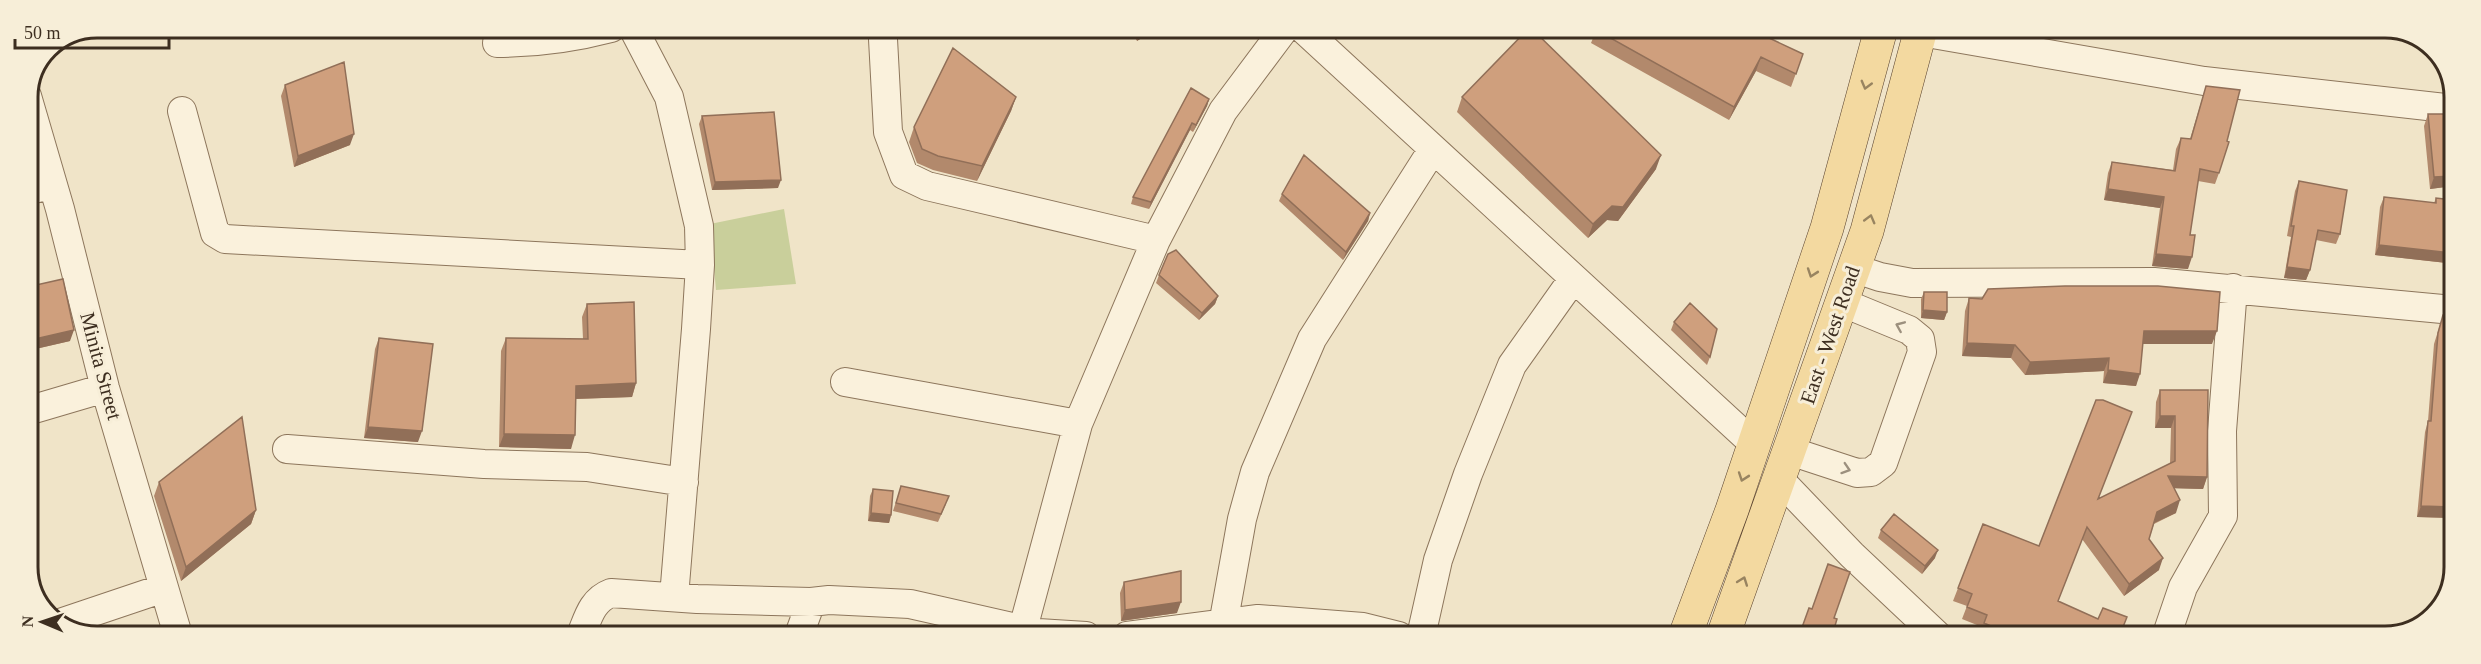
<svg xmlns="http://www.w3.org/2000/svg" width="2481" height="664" font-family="Georgia,serif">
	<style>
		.green { fill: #c9cf9b }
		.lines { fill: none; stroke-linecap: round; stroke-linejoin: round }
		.minor-casing { stroke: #8d765c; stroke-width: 30 }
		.major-casing { stroke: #5b4430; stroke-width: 34 }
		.minor { stroke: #faf1dc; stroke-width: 28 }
		.major { stroke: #f3d9a0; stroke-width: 33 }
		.wall { fill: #b2896c }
		.shaded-wall { fill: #916f58 }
		.building { fill: #cf9f7d; stroke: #916f58; stroke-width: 1.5 }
		.oneway { stroke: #988460 }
		.oneway2 { stroke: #9c907e }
		.labels { text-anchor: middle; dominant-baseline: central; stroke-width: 6; stroke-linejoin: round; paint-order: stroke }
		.street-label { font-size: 21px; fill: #3d2e20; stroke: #f7eed8 }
		.rim { fill: none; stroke: #3d2e20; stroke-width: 3 }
	</style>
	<rect width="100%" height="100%" fill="#f0e4c8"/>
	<path class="green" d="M784,209L796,284L716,290L710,224Z"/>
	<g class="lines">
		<defs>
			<path id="minor" d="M633,28L669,97L699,226L700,265L696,329L674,597
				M1302,28L1754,444
				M1921,32L2204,81L2454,109
				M883,39L888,132L904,175L927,186L1156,240
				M497,43C537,43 573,38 611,28
				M27,96L60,209L105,388L178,635
				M182,111L215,233L225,239L700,265
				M27,191L52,184
				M1853,268L1880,277L1912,283L2154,282L2453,310
				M845,382L1078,424
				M27,411L105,388
				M287,449L484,464L587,467L684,482
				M1790,451L1857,473L1871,472L1883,463L1922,352L1920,339L1909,330L1841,302
				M1780,480L1852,555L1939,637
				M60,623L164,588
				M581,635C588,618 592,600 611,593L697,599L811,602L829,600L910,604L1038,633L1086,636
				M799,635L811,602
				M1021,636L1078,424L1156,240L1223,111L1285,28
				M1127,636L1258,619L1363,627L1399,636
				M1221,636L1242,519L1255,472L1312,339L1433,149
				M1421,636L1438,560L1468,474L1512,365L1573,279
				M2166,637L2183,587L2223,516L2222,431L2233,288"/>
			<path id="major" d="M1685,636L1732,510L1827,228L1881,29
				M1723,636L1867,231L1921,29"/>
		</defs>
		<use href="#minor" class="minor-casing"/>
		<use href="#major" class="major-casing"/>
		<use href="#minor" class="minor"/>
		<use href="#major" class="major"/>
	</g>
	<path class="wall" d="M1129,28H1157L1137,41Z
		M1597,28L1803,54L1791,87L1756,71L1729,120L1591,43Z
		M285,85L350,145L294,167L281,96Z
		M2206,86L2219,173L2215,184L2198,181L2190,235L2188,269L2152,266L2160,208L2104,200L2108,173L2112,162L2173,170L2176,149L2181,138L2190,139Z
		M1016,97L1011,111L977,181L933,170L917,163L909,142L914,127Z
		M1462,97L1656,169L1618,221L1607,220L1588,238L1457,112Z
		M1209,99L1207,106L1193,132L1190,130L1149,209L1131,204L1133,197Z
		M2428,114L2453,186L2430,189L2424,126Z
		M702,116L778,188L712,190L699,124Z
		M2299,181L2340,234L2336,244L2316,240L2310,270L2306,280L2284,278L2291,237L2287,236L2295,191Z
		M1282,194L1370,213L1368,221L1343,260L1279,201Z
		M2384,197L2434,203L2436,198L2453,200V273L2446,272L2447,263L2375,255L2380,207Z
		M1159,275L1218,296L1215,304L1199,320L1156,283Z
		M27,287L70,341L31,350L27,336Z
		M1924,292L1947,312L1944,320L1921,318V299Z
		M1969,298L2212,344H2143L2136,386L2103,383L2104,371L2025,375L2011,358L1962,356L1965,311Z
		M587,304L636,383L632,397L576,399L571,449L499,447L501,351L506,338L583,339L582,317Z
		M2443,315L2452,518L2417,517L2425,432L2428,421L2434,344Z
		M1674,322L1710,357L1707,365L1671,330Z
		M379,338L418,442L364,438L375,349Z
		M2160,390L2207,477L2203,489L2174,488L2176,513L2154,524L2149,539L2159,570L2124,596L2082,539L2058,601L2119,637H1984L1979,635L1982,627L1962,619L1967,606L1953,601L1983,524L2039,546L2098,499L2170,464L2171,428H2155L2156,402Z
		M159,482L256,510L251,524L181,581L154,496Z
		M901,486L946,504L938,522L893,511Z
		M873,489L891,515L889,523L868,521L870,496Z
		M1881,530L1935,558L1922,574L1878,538Z
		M1124,582L1177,613L1121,621L1120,593Z"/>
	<path class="shaded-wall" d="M1149,28H1157L1137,41L1140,33Z
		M1761,57L1756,71L1729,120L1734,107Z
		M1016,97L1011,111L977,181L982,166Z
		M1209,99L1207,106L1193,132L1196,125Z
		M1192,123L1190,130L1149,209L1151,202Z
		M354,134L350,145L294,167L298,156Z
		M1661,155L1656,169L1618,221L1607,220L1588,238L1593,224Z
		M2453,176V186L2430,189L2434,177Z
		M781,180L778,188L712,190L715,182Z
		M2108,189L2164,197L2160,208L2104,200Z
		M1370,213L1368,221L1343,260L1346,252Z
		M2379,245L2451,253L2447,263L2375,255Z
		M2156,254L2192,257L2188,269L2152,266Z
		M2449,262L2453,263V273L2446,272Z
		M2287,267L2310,270L2306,280L2284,278Z
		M1218,296L1215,304L1199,320L1202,313Z
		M1923,310L1947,312L1944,320L1921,318Z
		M74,330L70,341L31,350L35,339Z
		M2144,331H2217L2212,344H2140Z
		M1967,343L2015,345L2011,358L1962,356Z
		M2109,358L2104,371L2025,375L2030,362Z
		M2108,370L2140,374L2136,386L2103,383Z
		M636,383L632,397L572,399L576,386Z
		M2160,416H2175L2171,428H2155Z
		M368,427L422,431L418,442L364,438Z
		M504,434L575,435L571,449L499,447Z
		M2168,476L2207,477L2203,489L2164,488Z
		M2180,500L2176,513L2152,524L2157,512Z
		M2421,506L2452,507V518L2417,517Z
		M256,510L251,524L181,581L186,567Z
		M871,513L891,515L889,523L868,521Z
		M1938,550L1935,558L1922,574L1925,566Z
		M2163,558L2159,570L2124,596L2129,584Z
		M1181,602L1177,613L1121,621L1125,610Z"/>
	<path class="building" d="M1137,28H1149L1140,33Z
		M1529,28H1531L1661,155L1623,207L1612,206L1593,224L1462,97Z
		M1597,28L1750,29L1803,54L1796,74L1761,57L1734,107L1596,30Z
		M953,48L1016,97L982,166L938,156L922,149L914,127Z
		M344,62L354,134L298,156L285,85Z
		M2206,86L2240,90L2227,141L2229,142L2219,173L2200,169L2190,235H2195L2192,257L2156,254L2164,197L2108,189L2112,162L2175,171L2181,138L2191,139Z
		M1191,88L1209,99L1196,125L1192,123L1151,202L1133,197Z
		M774,112L781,180L715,182L702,116Z
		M2428,114H2454L2453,176L2434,177Z
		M1304,155L1370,213L1346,252L1282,194Z
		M2299,181L2347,190L2340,234L2318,230L2310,270L2287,267L2294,226H2291Z
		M2384,197L2436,203V198L2453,200V263L2449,262L2451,253L2379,245Z
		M1176,250L1218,296L1202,313L1159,275L1168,254Z
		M63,279L74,330L35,339L27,307V287Z
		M2065,286H2158L2220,292L2217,331H2144L2140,374L2108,370L2109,358L2030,362L2015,345L1967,343L1969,298L1982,299L1988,289Z
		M1924,292H1947V312L1923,310Z
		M634,302L636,383L576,386L575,435L504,434L506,338L588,339L587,304Z
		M1690,303L1717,329L1710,357L1674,322Z
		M2443,315H2453L2452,507L2421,506L2428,421H2431L2438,333Z
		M379,338L433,344L422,431L368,427Z
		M2160,390H2208L2207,477L2168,476L2180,500L2157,512L2149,539L2163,558L2129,584L2087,527L2058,601L2098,619L2103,608L2127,617L2119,637H2016L1984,623L1987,615L1967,607L1972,594L1958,588L1983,524L2039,546L2096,400H2103L2132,412L2098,499L2175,461V416H2160Z
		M242,417L256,510L186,567L159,482Z
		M901,486L949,496L941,514L896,503Z
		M873,489L893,491L891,515L871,513Z
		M1894,514L1938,550L1925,566L1881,530Z
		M1828,564L1850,572L1834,618L1837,619L1832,636H1793L1795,631L1800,633L1809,608L1812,609Z
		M1181,571V602L1125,610L1124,582Z"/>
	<defs><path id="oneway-chevron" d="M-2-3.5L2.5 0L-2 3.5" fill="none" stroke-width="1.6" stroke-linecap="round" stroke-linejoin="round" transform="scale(1.5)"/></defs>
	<g class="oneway">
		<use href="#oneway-chevron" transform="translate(1866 85) rotate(105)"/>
		<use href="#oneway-chevron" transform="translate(1870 219) rotate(-75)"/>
		<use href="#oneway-chevron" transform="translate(1812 273) rotate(109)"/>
		<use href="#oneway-chevron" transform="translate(1743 477) rotate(109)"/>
		<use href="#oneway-chevron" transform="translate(1743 581) rotate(-70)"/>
	</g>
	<g class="oneway2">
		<use href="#oneway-chevron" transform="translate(1900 326) rotate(-157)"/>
		<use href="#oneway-chevron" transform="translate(1846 469) rotate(18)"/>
	</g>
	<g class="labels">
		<g class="street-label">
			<text transform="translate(1830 335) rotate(-71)">East - West Road</text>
			<text transform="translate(101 366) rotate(75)">Minita Street</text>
		</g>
	</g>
	<path d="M0 0H2481V664H0ZM97 38H2385A59 59 0 0 1 2444 97V567A59 59 0 0 1 2385 626H97A59 59 0 0 1 38 567V97A59 59 0 0 1 97 38Z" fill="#f7eed8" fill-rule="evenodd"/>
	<path class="rim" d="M97 38H2385A59 59 0 0 1 2444 97V567A59 59 0 0 1 2385 626H97A59 59 0 0 1 38 567V97A59 59 0 0 1 97 38Z"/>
	<g transform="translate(42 622) rotate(272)" stroke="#f7eed8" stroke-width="4.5" paint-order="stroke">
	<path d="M0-4.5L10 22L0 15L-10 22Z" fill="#3d2e20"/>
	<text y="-9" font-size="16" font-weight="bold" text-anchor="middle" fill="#3d2e20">N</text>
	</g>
	<path d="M15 39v9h154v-9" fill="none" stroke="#3d2e20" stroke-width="3"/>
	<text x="24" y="39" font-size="18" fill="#3d2e20" stroke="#f7eed8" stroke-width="4.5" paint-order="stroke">50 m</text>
</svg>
